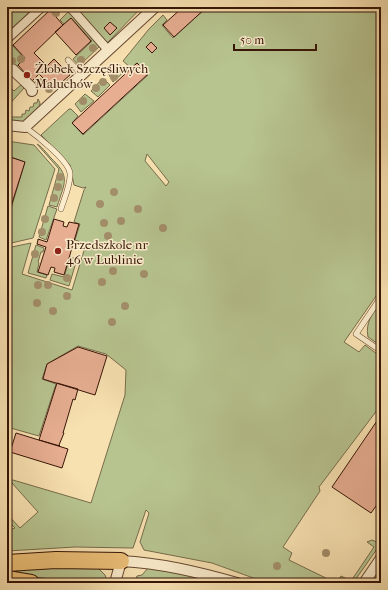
<svg xmlns="http://www.w3.org/2000/svg" width="388" height="590" font-family="'IM FELL French Canon',serif">
	<style>
		.green { fill: #b7c490; stroke: #776c4b; fill-rule: evenodd }
		.building { fill: #e7ae92; stroke: #371506 }
		.lines { fill: none; stroke-linecap: round; stroke-linejoin: round }
		.service-casing { stroke: #674831; stroke-width: 6 }
		.pedestrian-casing { stroke: #674831; stroke-width: 10 }
		.minor-casing { stroke: #674831; stroke-width: 12 }
		.primary-casing { stroke: #371506; stroke-width: 18 }
		.service { stroke: #faeccc; stroke-width: 5 }
		.pedestrian { stroke: #faeccc; stroke-width: 8 }
		.minor { stroke: #faeccc; stroke-width: 10 }
		.primary { stroke: #ecc078; stroke-width: 16 }
		.tree { fill: #a38e6a }
		.poi-dot { fill: #8f2418; stroke: #faeccc; stroke-width: 1.5 }
		.labels { text-anchor: middle; dominant-baseline: central; stroke-width: 3; stroke-linejoin: round; paint-order: stroke }
		.poi-label { font-size: 13px; fill: #371506; stroke: #faeccc; text-anchor: start }
	</style>
	<rect width="100%" height="100%" fill="#f8e1b1"/>
	<filter id="stains"><feTurbulence type="fractalNoise" baseFrequency=".005" numOctaves="4"/><feColorMatrix values="0 0 0 0 .2 0 0 0 0 .09 0 0 0 0 .02 0 0 0 .5 -.17"/></filter>
	<radialGradient id="worn" r=".72"><stop offset=".6" stop-color="#630" stop-opacity="0"/><stop offset="1" stop-color="#630" stop-opacity=".3"/></radialGradient>
	<path class="green" d="M7,7H35L7,33Z
		M73,7H142L107,43Z
		M207,7H381V289L344,342L359,352L365,345L381,357V405L319,487L320,491L283,547L292,553L289,560L336,583H267L212,563L144,550L140,542L149,513L146,510L133,548L75,547L7,551V531L15,528L7,520V514L20,528L38,512L12,483L7,481L13,480L91,503L125,395L126,370L106,354L78,346L47,364L42,379L56,384L39,436L7,427V248L31,243L22,274L72,290L86,244L75,240L80,224L74,222L84,190L86,187L83,188L74,185L70,165L41,135L69,109H71L78,116L72,123L83,135L148,75L137,63L131,68L123,61L149,29L163,15L167,20L162,25L173,38ZM147,154L169,182L166,186L145,161Z
		M69,11L100,46L79,66L73,59L92,41L71,18L64,24L60,20Z
		M12,45L25,59L16,67C8,59 5,55 12,45Z
		M118,64L126,70L113,82L108,73Z
		M102,79H104L110,85L98,97L91,91Z
		M7,84L14,91L22,84L24,88L7,107Z
		M85,94L94,101L81,112L75,104Z
		M38,99L40,103C40,110 29,121 22,122C18,122 12,121 8,121L11,117H22V114H25L26,110L29,111L30,107H33L34,103H37Z
		M7,141L34,145L55,169L33,238L7,244V222L25,162L8,156L7,160Z
		M37,144C41,146 46,152 50,157C71,177 65,181 57,207L49,205L59,169Z
		M48,206L57,209L46,240L39,237Z
		M36,245L44,248L43,252H41L38,262L39,263L37,272L47,275L46,278L28,273Z
		M70,257L77,259L69,286L50,280L52,274L64,277Z
		M381,301V346L368,337C365,322 373,313 381,301Z
		M372,540L379,543L377,549L353,583H337L341,576L351,581L374,547L367,542Z
		M7,568H98L105,575L108,583H79L7,573Z
		M148,568L186,574L218,583H134L137,576L142,575Z"/>
	<path class="building" d="M183,7H207L174,37L163,25Z
		M50,10L63,25L34,53L47,66L54,59L70,75L54,89L39,74L32,81L18,65L25,58L13,45Z
		M71,18L91,41L76,55L55,32Z
		M110,22L117,28L110,35L104,28Z
		M151,42L157,48L152,53L146,47Z
		M137,63L148,74L83,134L72,123Z
		M10,157L25,162L7,219V166Z
		M54,219L64,222L63,226L67,227L69,222L79,224L64,275L54,272L55,268L51,267L48,275L38,272L46,247L37,244L38,240V239L47,242Z
		M78,347L107,356L95,395L43,379L47,364Z
		M57,383L78,389L75,400L73,399L63,433H64L59,445L60,446L39,440Z
		M381,415V499L371,513L332,487Z
		M16,433L68,449L62,468L10,452Z"/>
	<g class="lines">
		<defs>
			<path id="service" d="M68,60L82,75
				M25,127C36,135 68,160 70,173C71,184 64,199 61,209
				M381,297L356,334L381,351"/>
			<path id="pedestrian" d="M70,7L108,50
				M7,39L42,7"/>
			<path id="minor" d="M12,69L31,87L32,91
				M7,125L25,127L155,7
				M115,583L121,561C161,563 198,572 237,583
				M364,583L381,558"/>
			<path id="primary" d="M7,563L56,560L121,561
				M7,579L31,583"/>
		</defs>
		<use href="#service" class="service-casing"/>
		<use href="#pedestrian" class="pedestrian-casing"/>
		<use href="#minor" class="minor-casing"/>
		<use href="#primary" class="primary-casing"/>
		<use href="#service" class="service"/>
		<use href="#pedestrian" class="pedestrian"/>
		<use href="#minor" class="minor"/>
		<use href="#primary" class="primary"/>
	</g>
	<g class="tree">
		<circle cx="56" cy="13" r="4"/>
		<circle cx="93" cy="48" r="4"/>
		<circle cx="21" cy="59" r="4"/>
		<circle cx="81" cy="60" r="4"/>
		<circle cx="12" cy="61" r="4"/>
		<circle cx="119" cy="69" r="4"/>
		<circle cx="114" cy="77" r="4"/>
		<circle cx="39" cy="82" r="4"/>
		<circle cx="103" cy="82" r="4"/>
		<circle cx="96" cy="88" r="4"/>
		<circle cx="49" cy="89" r="4"/>
		<circle cx="83" cy="101" r="4"/>
		<circle cx="60" cy="177" r="4"/>
		<circle cx="58" cy="187" r="4"/>
		<circle cx="114" cy="192" r="4"/>
		<circle cx="54" cy="198" r="4"/>
		<circle cx="100" cy="204" r="4"/>
		<circle cx="138" cy="209" r="4"/>
		<circle cx="45" cy="219" r="4"/>
		<circle cx="121" cy="221" r="4"/>
		<circle cx="104" cy="223" r="4"/>
		<circle cx="163" cy="228" r="4"/>
		<circle cx="42" cy="232" r="4"/>
		<circle cx="108" cy="236" r="4"/>
		<circle cx="35" cy="254" r="4"/>
		<circle cx="113" cy="271" r="4"/>
		<circle cx="144" cy="274" r="4"/>
		<circle cx="67" cy="278" r="4"/>
		<circle cx="102" cy="282" r="4"/>
		<circle cx="38" cy="285" r="4"/>
		<circle cx="48" cy="285" r="4"/>
		<circle cx="67" cy="296" r="4"/>
		<circle cx="37" cy="303" r="4"/>
		<circle cx="125" cy="306" r="4"/>
		<circle cx="53" cy="311" r="4"/>
		<circle cx="112" cy="322" r="4"/>
		<circle cx="326" cy="553" r="4"/>
		<circle cx="277" cy="566" r="4"/>
	</g>
	<g class="poi-dot">
		<circle cx="27" cy="75" r="4"/>
		<circle cx="58" cy="251" r="4"/>
	</g>
	<g class="labels">
		<g class="poi-label">
			<text x="35" y="68">Żłobek Szczęśliwych<tspan x="35" dy="15">Maluchów</tspan></text>
			<text x="66" y="244">Przedszkole nr<tspan x="66" dy="15">46 w Lublinie</tspan></text>
		</g>
	</g>
	<rect width="388" height="590" fill="none" stroke="#f8e1b1" stroke-width="24"/>
	<rect x="8" y="8" width="372" height="574" fill="none" stroke="#371506" stroke-width="2"/>
	<rect x="12" y="12" width="364" height="566" fill="none" stroke="#371506"/>
	<path d="M234 44v6h82v-6" fill="none" stroke="#371506" stroke-width="2"/>
	<text x="240" y="44" font-size="12" fill="#371506" stroke="#faeccc" stroke-width="3" paint-order="stroke">50 m</text>
	<rect width="100%" height="100%" filter="url(#stains)"/>
	<rect width="100%" height="100%" fill="url(#worn)"/>
</svg>
